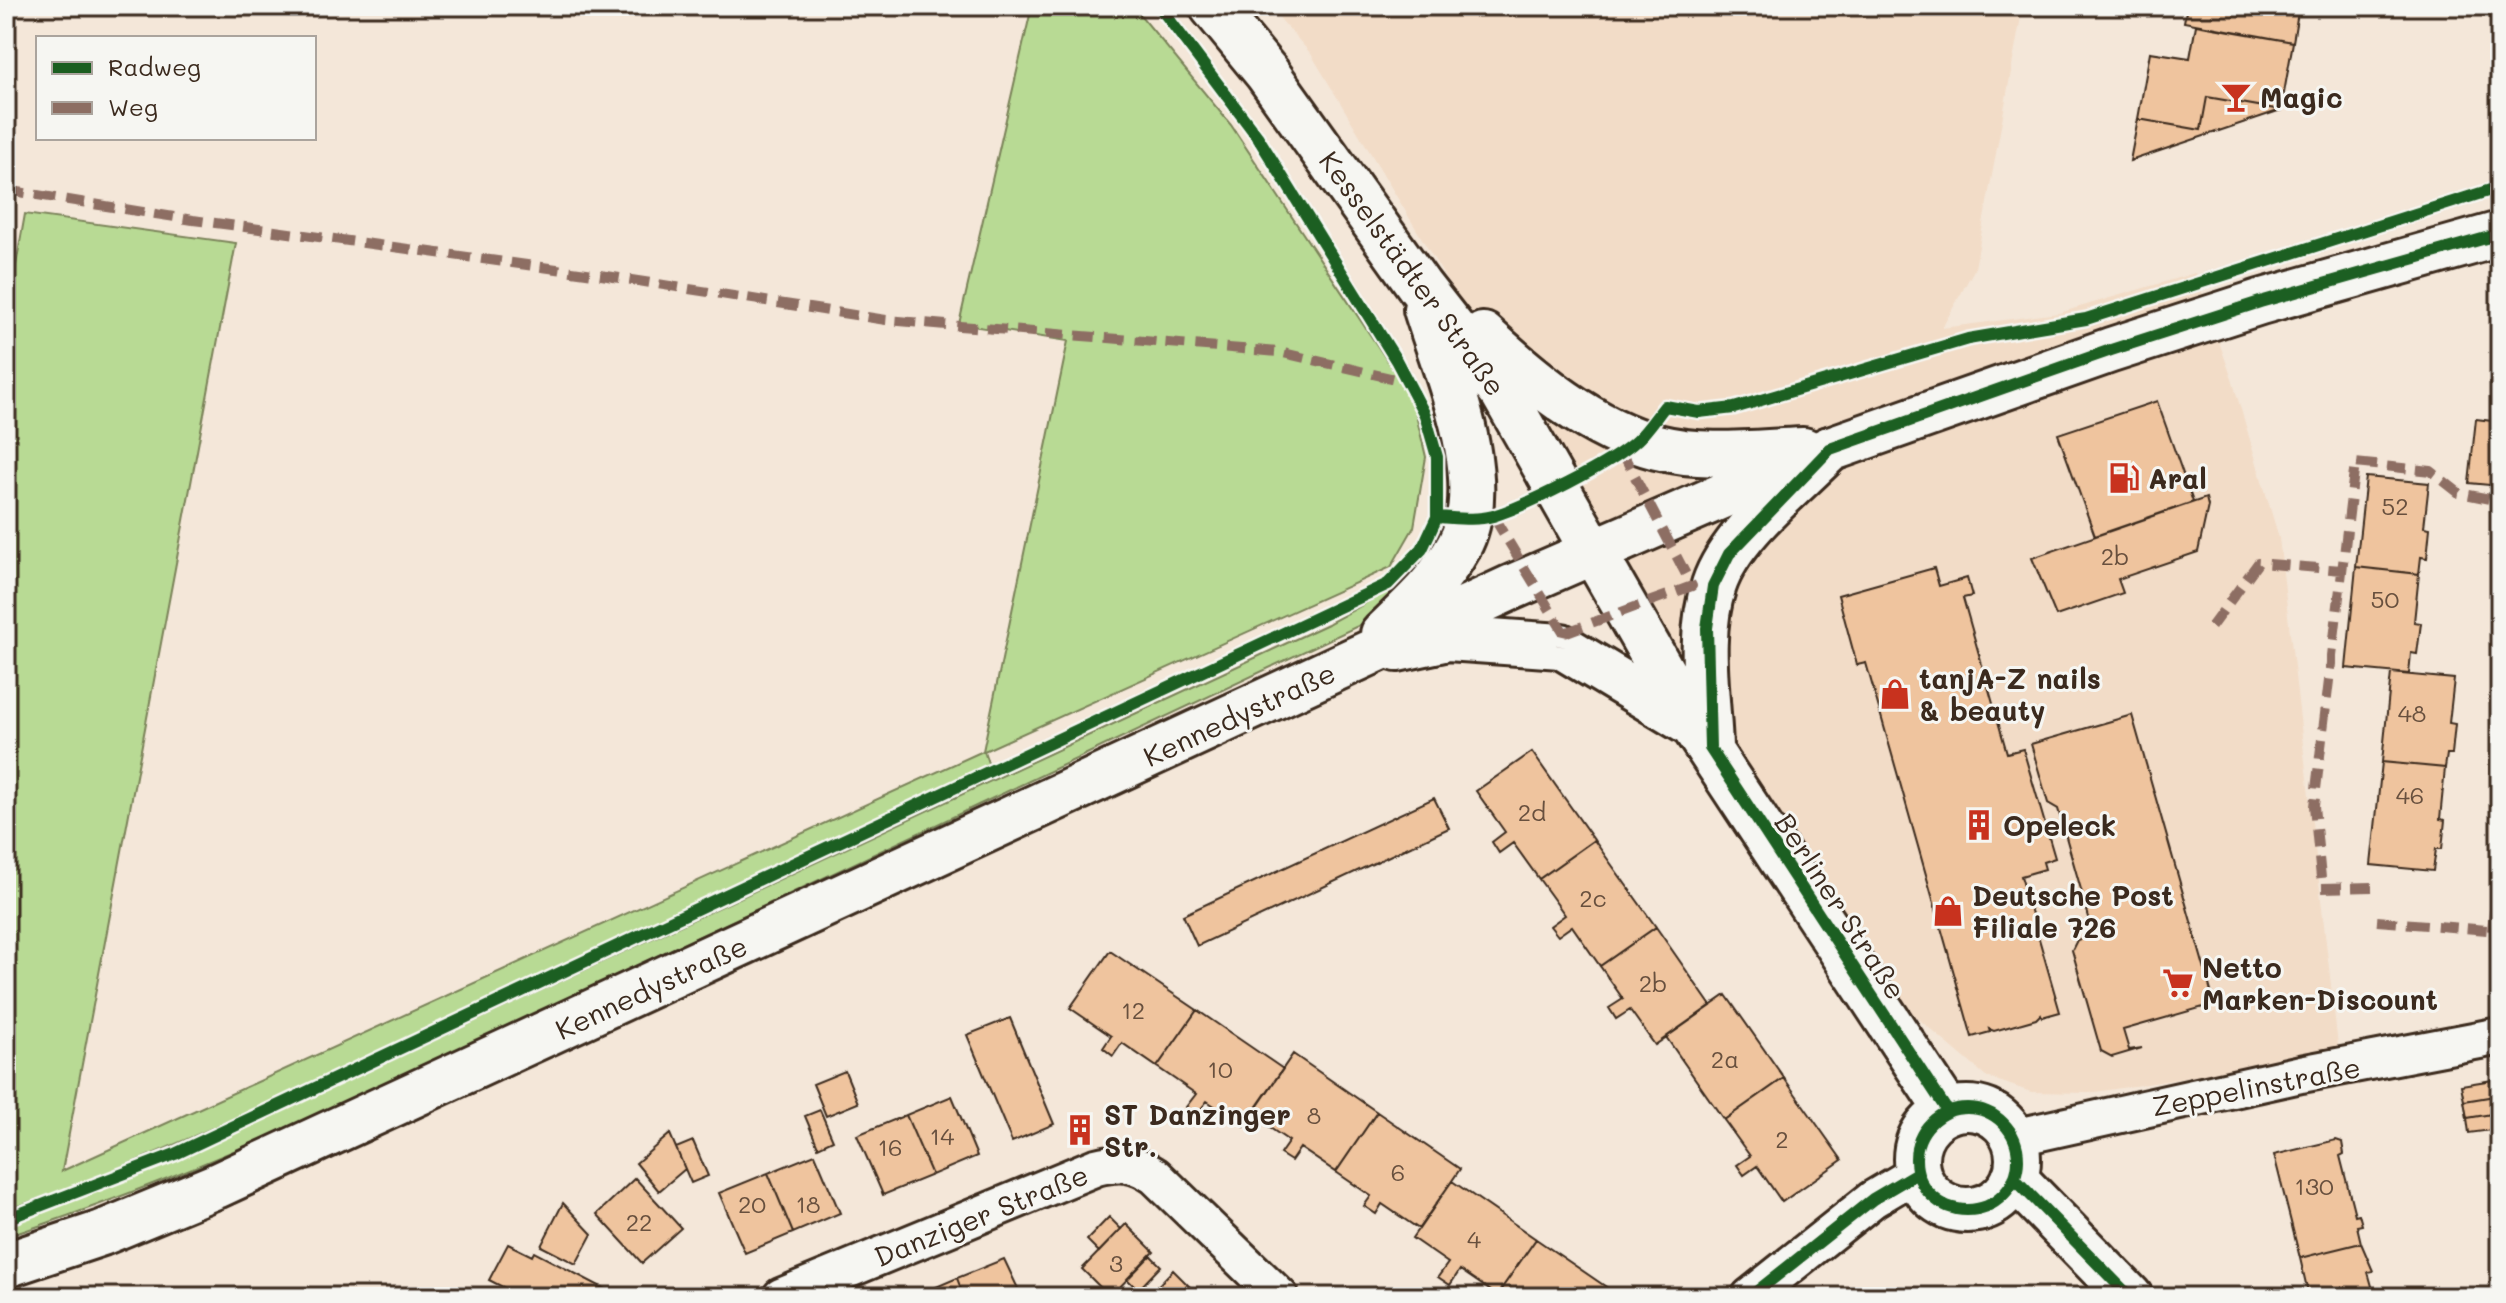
<svg xmlns="http://www.w3.org/2000/svg" width="2506" height="1303" font-family="Mali,sans-serif">
	<style>
		.built { fill: #f2dcc7 }
		.green { fill: #b8da94; stroke: #7a8259; stroke-width: 2 }
		.building { fill: #efc49e; stroke: #3b2a1e; stroke-width: 2 }
		.lines { fill: none; stroke-linecap: round; stroke-linejoin: round }
		.minor-casing { stroke: #3b2a1e; stroke-width: 42 }
		.tertiary-casing { stroke: #3b2a1e; stroke-width: 50 }
		.secondary-casing { stroke: #3b2a1e; stroke-width: 50 }
		.minor { stroke: #f6f6f2; stroke-width: 36 }
		.tertiary { stroke: #f6f6f2; stroke-width: 44 }
		.secondary { stroke: #f6f6f2; stroke-width: 44 }
		.quiet { stroke: #8d6e63; stroke-width: 10; stroke-dasharray: 20 10; stroke-linecap: butt }
		.cycleway-casing { stroke: #f6f6f2; stroke-width: 17 }
		.cycleway { stroke: #1b5e20; stroke-width: 12 }
		.labels { text-anchor: middle; dominant-baseline: central; stroke-width: 6; stroke-linejoin: round; paint-order: stroke }
		.number-label { font-size: 24px; fill: #68503e }
		.poi-label { font-size: 28px; font-weight: bold; fill: #3b2a1e; stroke: #f6f6f2; text-anchor: start }
		.street-label { font-size: 28px; fill: #3b2a1e; stroke: #f6f6f2 }
	</style>
	<rect width="100%" height="100%" fill="#f4e7d9"/>
	<filter id="ink" filterUnits="userSpaceOnUse"><feTurbulence type="fractalNoise" baseFrequency=".0125" numOctaves="2"/><feDisplacementMap in="SourceGraphic" scale="16" xChannelSelector="R" yChannelSelector="G"/><feConvolveMatrix kernelMatrix="1 2 1 2 8 2 1 2 1" color-interpolation-filters="sRGB"/></filter>
	<g filter="url(#ink)">
		<path class="built" d="M1269,6H2023L1975,268L1942,328L2059,313L2195,273L2232,379L2279,538L2339,1054L2089,1093L2031,1092L1987,1077L1888,993L1645,598L1606,545L1311,54Z"/>
		<path class="green" d="M1032,6H1133L1231,125L1412,398L1426,457L1414,527L1391,567L984,751L989,766C781,865 573,965 363,1060C245,1113 129,1169 6,1210V322L25,214L236,243L62,1171L983,751L1068,341L959,324Z
			M1440,523L1453,528L1377,613L1358,626C1108,744 859,861 609,979C411,1072 214,1169 6,1237V1224L179,1159L1328,624C1382,594 1413,582 1440,523Z"/>
		<path class="building" d="M2187,6H2299L2293,42L2184,22Z
			M2196,25L2293,42L2281,110L2207,97L2201,130L2138,119L2150,52L2190,58Z
			M2207,97L2281,110L2130,161L2138,119L2201,130Z
			M2157,401L2193,502L2095,536L2058,434Z
			M2476,419L2500,422V486L2469,483Z
			M2366,477L2429,483L2424,527L2430,528L2427,558L2421,557L2419,574L2356,567Z
			M2206,498L2208,506L2198,552L2118,579L2123,593L2056,616L2032,558Z
			M2356,567L2419,574L2414,622L2421,623L2417,654L2411,653L2409,674L2346,668Z
			M1934,568L1939,586L1967,578L1972,596L1963,598L2007,753L2023,749L2055,858L2043,862L2045,869L2021,876L2060,1012L2042,1017L2041,1014L2036,1019L1994,1031L1989,1029L1990,1032L1972,1037L1866,663L1857,665L1838,595Z
			M2391,673L2454,679L2449,723L2455,724L2452,754H2447L2445,768L2382,762Z
			M2132,715L2212,995L2207,1006L2123,1030L2129,1050L2142,1048L2112,1057L2101,1051L2072,950L2077,940L2094,935L2058,809L2048,803L2031,744Z
			M1532,752L1594,840L1539,879L1513,843L1499,853L1492,842L1505,832L1476,791Z
			M2382,762L2445,768L2440,819L2445,820L2442,849H2436L2433,871L2371,865Z
			M1434,798L1449,828L1197,946L1183,915Z
			M1594,840L1656,927L1600,966L1572,926L1558,936L1550,926L1565,915L1539,879Z
			M1656,927L1711,1006L1655,1045L1630,1010L1616,1019L1609,1008L1623,999L1600,966Z
			M1110,951L1197,1010L1157,1067L1122,1043L1113,1056L1103,1048L1111,1036L1070,1008Z
			M1726,995L1784,1078L1724,1120L1666,1037Z
			M1197,1010L1283,1069L1244,1126L1207,1101L1197,1114L1186,1107L1196,1094L1157,1067Z
			M1010,1018L1054,1124L1012,1142L967,1035Z
			M1293,1054L1377,1112L1336,1172L1300,1148L1291,1161L1280,1154L1289,1141L1251,1115Z
			M845,1071L858,1103L826,1116L813,1084Z
			M1784,1078L1842,1160L1782,1202L1757,1166L1744,1175L1737,1165L1750,1156L1724,1120Z
			M2493,1080L2495,1096L2464,1101L2461,1085Z
			M952,1096L977,1156L932,1175L906,1115Z
			M2495,1096L2498,1113L2467,1118L2464,1101Z
			M820,1110L833,1140L818,1147L805,1116Z
			M1377,1112L1460,1169L1419,1229L1382,1204L1376,1214L1364,1206L1371,1196L1336,1172Z
			M2498,1113L2500,1129L2469,1133L2467,1118Z
			M906,1115L932,1175L883,1195L857,1135Z
			M1083,1120L1089,1135L1077,1139L1072,1124Z
			M670,1134L685,1169L659,1191L636,1163Z
			M2336,1140L2342,1142L2344,1154L2340,1156L2355,1215L2359,1214L2362,1225L2357,1226L2361,1243L2300,1258L2274,1155Z
			M693,1141L708,1176L691,1183L676,1148Z
			M815,1154L840,1213L793,1233L768,1173Z
			M768,1173L793,1233L745,1253L719,1193Z
			M635,1178L681,1228L642,1263L597,1214Z
			M1452,1181L1536,1239L1497,1295L1460,1270L1450,1285L1438,1277L1448,1263L1412,1238Z
			M563,1203L592,1234L576,1264L541,1246Z
			M1109,1217L1121,1229L1099,1252L1087,1240Z
			M1126,1224L1154,1252L1110,1297L1082,1269Z
			M1536,1239L1618,1295L1617,1297L1497,1295Z
			M2361,1243L2373,1271L2368,1272L2375,1297H2309L2300,1258Z
			M508,1244L532,1256L534,1252L609,1291L606,1297H522L489,1280Z
			M1150,1255L1161,1266L1138,1290L1127,1279Z
			M1004,1259L1022,1297H964L957,1278Z
			M1173,1270L1200,1297H1147Z
			M957,1278L964,1297H913Z"/>
		<g class="lines">
			<defs>
				<path id="minor" d="M2013,1138L2301,1074L2500,1036
					M781,1297L1096,1167C1120,1161 1134,1162 1155,1176L1280,1297
					M1750,1297L1873,1199L1917,1173"/>
				<path id="tertiary" d="M1594,553L1694,727L1948,1112
					M1397,649L1448,638L1561,646L1689,723
					M1710,746C1708,694 1697,635 1714,585C1731,534 1792,488 1830,449
					M1916 1159a51 51 0 1 1 102 0a51 51 0 1 1-102 0Z
					M2014,1178L2130,1297"/>
				<path id="secondary" d="M1212,6L1267,73L1420,287L1503,393L1594,553
					M1483,335C1532,380 1591,430 1657,447C1704,459 1755,452 1803,450
					M1383,634C1411,607 1440,581 1459,546C1494,481 1446,374 1426,309
					M6,1265L102,1233L216,1186L1510,588L1830,449L2111,350L2260,302L2500,234"/>
			</defs>
			<use href="#minor" class="minor-casing"/>
			<use href="#tertiary" class="tertiary-casing"/>
			<use href="#secondary" class="secondary-casing"/>
			<use href="#minor" class="minor"/>
			<use href="#tertiary" class="tertiary"/>
			<use href="#secondary" class="secondary"/>
			<path class="quiet" d="M6,190L193,220L594,274L886,320L1279,352L1408,382
				M1493,516L1564,633L1561,646
				M2211,627L2258,563L2342,570
				M1564,633L1692,586L1622,452
				M2372,887L2322,888L2314,806L2355,463L2431,471L2459,493L2500,501
				M2377,921L2500,931
				M2492,931L2500,855"/>
			<defs>
				<path id="cycleway" d="M1437,517C1456,518 1475,521 1493,516C1526,506 1613,463 1637,440C1648,430 1656,417 1665,406L1699,412L1734,408L1968,339L2086,319L2500,187
					M1916 1159a51 51 0 1 1 102 0a51 51 0 1 1-102 0Z
					M1948,1112L1710,748L1707,628L1713,586L1729,554L1830,449L2111,350L2260,302L2500,234
					M2014,1178L2130,1297
					M6,1219L175,1154L1388,584L1422,549L1437,517V457L1425,415L1396,360L1257,136L1159,6
					M1750,1297L1873,1199L1917,1173"/>
			</defs>
			<use href="#cycleway" class="cycleway-casing"/>
			<use href="#cycleway" class="cycleway"/>
		</g>
	</g>
	<defs>
		<symbol id="bar-bare" viewBox="-9 -9 18 18"><path d="M-6-5H6L.8 .8V4.5H3.5V6h-7V4.5H-.8V.8Z" fill="#c8321e" stroke="#f6f6f2" stroke-width="2.5" paint-order="stroke"/></symbol>
		<symbol id="fuel-bare" viewBox="-9 -9 18 18"><path d="M-5.5-6h7V0h2V4h1.3V-2.5L3-4.5l.8-.8L6-3V5H2.5V1h-1V6h-7ZM-4.2-4.7v3.2H.2V-4.7Z" fill="#c8321e" stroke="#f6f6f2" stroke-width="2.5" paint-order="stroke"/></symbol>
		<symbol id="shop-bare" viewBox="-9 -9 18 18"><path d="M-5-2.5h2.3a2.7 3.5 0 0 1 5.4 0H5L5.5 6h-11ZM-1.5-2.5h3a1.5 2.3 0 0 0-3 0Z" fill="#c8321e" stroke="#f6f6f2" stroke-width="2.5" paint-order="stroke"/></symbol>
		<symbol id="building-bare" viewBox="-9 -9 18 18"><path d="M-4-6H4V6H1V3H-1V6H-4ZM-2.5-4.3h1.7v1.8h-1.7ZM.8-4.3h1.7v1.8H.8ZM-2.5-1h1.7V.8h-1.7ZM.8-1h1.7V.8H.8Z" fill="#c8321e" stroke="#f6f6f2" stroke-width="2.5" paint-order="stroke"/></symbol>
		<symbol id="supermarket-bare" viewBox="-9 -9 18 18"><path d="M-6-5.5h2.5l.6 2H6L4.5 2H-2.5L-4.4-4H-6ZM-1.5 3.2a1.3 1.3 0 1 0 .1 0ZM3 3.2a1.3 1.3 0 1 0 .1 0Z" fill="#c8321e" stroke="#f6f6f2" stroke-width="2.5" paint-order="stroke"/></symbol>
	</defs>
	<g fill-rule="evenodd">
		<use href="#bar-bare" x="2214" y="75" width="44" height="44"/>
		<use href="#fuel-bare" x="2102" y="456" width="44" height="44"/>
		<use href="#shop-bare" x="1873" y="672" width="44" height="44"/>
		<use href="#building-bare" x="1957" y="803" width="44" height="44"/>
		<use href="#shop-bare" x="1926" y="889" width="44" height="44"/>
		<use href="#supermarket-bare" x="2156" y="961" width="44" height="44"/>
		<use href="#building-bare" x="1058" y="1108" width="44" height="44"/>
	</g>
	<g class="labels">
		<g class="number-label">
			<text x="2395" y="505">52</text>
			<text x="2115" y="555">2b</text>
			<text x="2385" y="598">50</text>
			<text x="2412" y="712">48</text>
			<text x="2410" y="794">46</text>
			<text x="1532" y="811">2d</text>
			<text x="1593" y="897">2c</text>
			<text x="1653" y="982">2b</text>
			<text x="1133" y="1009">12</text>
			<text x="1725" y="1058">2a</text>
			<text x="1220" y="1068">10</text>
			<text x="1314" y="1114">8</text>
			<text x="942" y="1135">14</text>
			<text x="1782" y="1138">2</text>
			<text x="890" y="1146">16</text>
			<text x="1398" y="1171">6</text>
			<text x="2314" y="1185">130</text>
			<text x="752" y="1203">20</text>
			<text x="808" y="1203">18</text>
			<text x="639" y="1221">22</text>
			<text x="1474" y="1238">4</text>
			<text x="1116" y="1262">3</text>
		</g>
		<g class="poi-label">
			<text x="2260" y="97">Magic</text>
			<text x="2148" y="478">Aral</text>
			<text x="1919" y="678">tanjA-Z nails<tspan x="1919" dy="32">&amp; beauty</tspan></text>
			<text x="2003" y="825">Opeleck</text>
			<text x="1972" y="895">Deutsche Post<tspan x="1972" dy="32">Filiale 726</tspan></text>
			<text x="2202" y="967">Netto<tspan x="2202" dy="32">Marken-Discount</tspan></text>
			<text x="1104" y="1114">ST Danzinger<tspan x="1104" dy="32">Str.</tspan></text>
		</g>
		<g class="street-label">
			<text transform="translate(1413 273) rotate(54)">Kesselstädter Straße</text>
			<text transform="translate(1239 714) rotate(-25)">Kennedystraße</text>
			<text transform="translate(1841 906) rotate(57)">Berliner Straße</text>
			<text transform="translate(651 987) rotate(-25)">Kennedystraße</text>
			<text transform="translate(2256 1086) rotate(-11)">Zeppelinstraße</text>
			<text transform="translate(981 1215) rotate(-22)">Danziger Straße</text>
		</g>
	</g>
	<rect width="2506" height="1303" fill="none" stroke="#f6f6f2" stroke-width="32"/>
	<rect x="16" y="16" width="2474" height="1271" fill="none" stroke="#3b2a1e" stroke-width="3" filter="url(#ink)"/>
	<rect x="36" y="36" width="280" height="104" fill="#f6f6f2" stroke="#aba49d" stroke-width="2"/>
	<rect x="52" y="62" width="40" height="12" fill="#1b5e20" stroke="#aba49d" stroke-width="2"/>
	<text x="108" y="76" font-size="24" fill="#3b2a1e">Radweg</text>
	<rect x="52" y="102" width="40" height="12" fill="#8d6e63" stroke="#aba49d" stroke-width="2"/>
	<text x="108" y="116" font-size="24" fill="#3b2a1e">Weg</text>
</svg>
